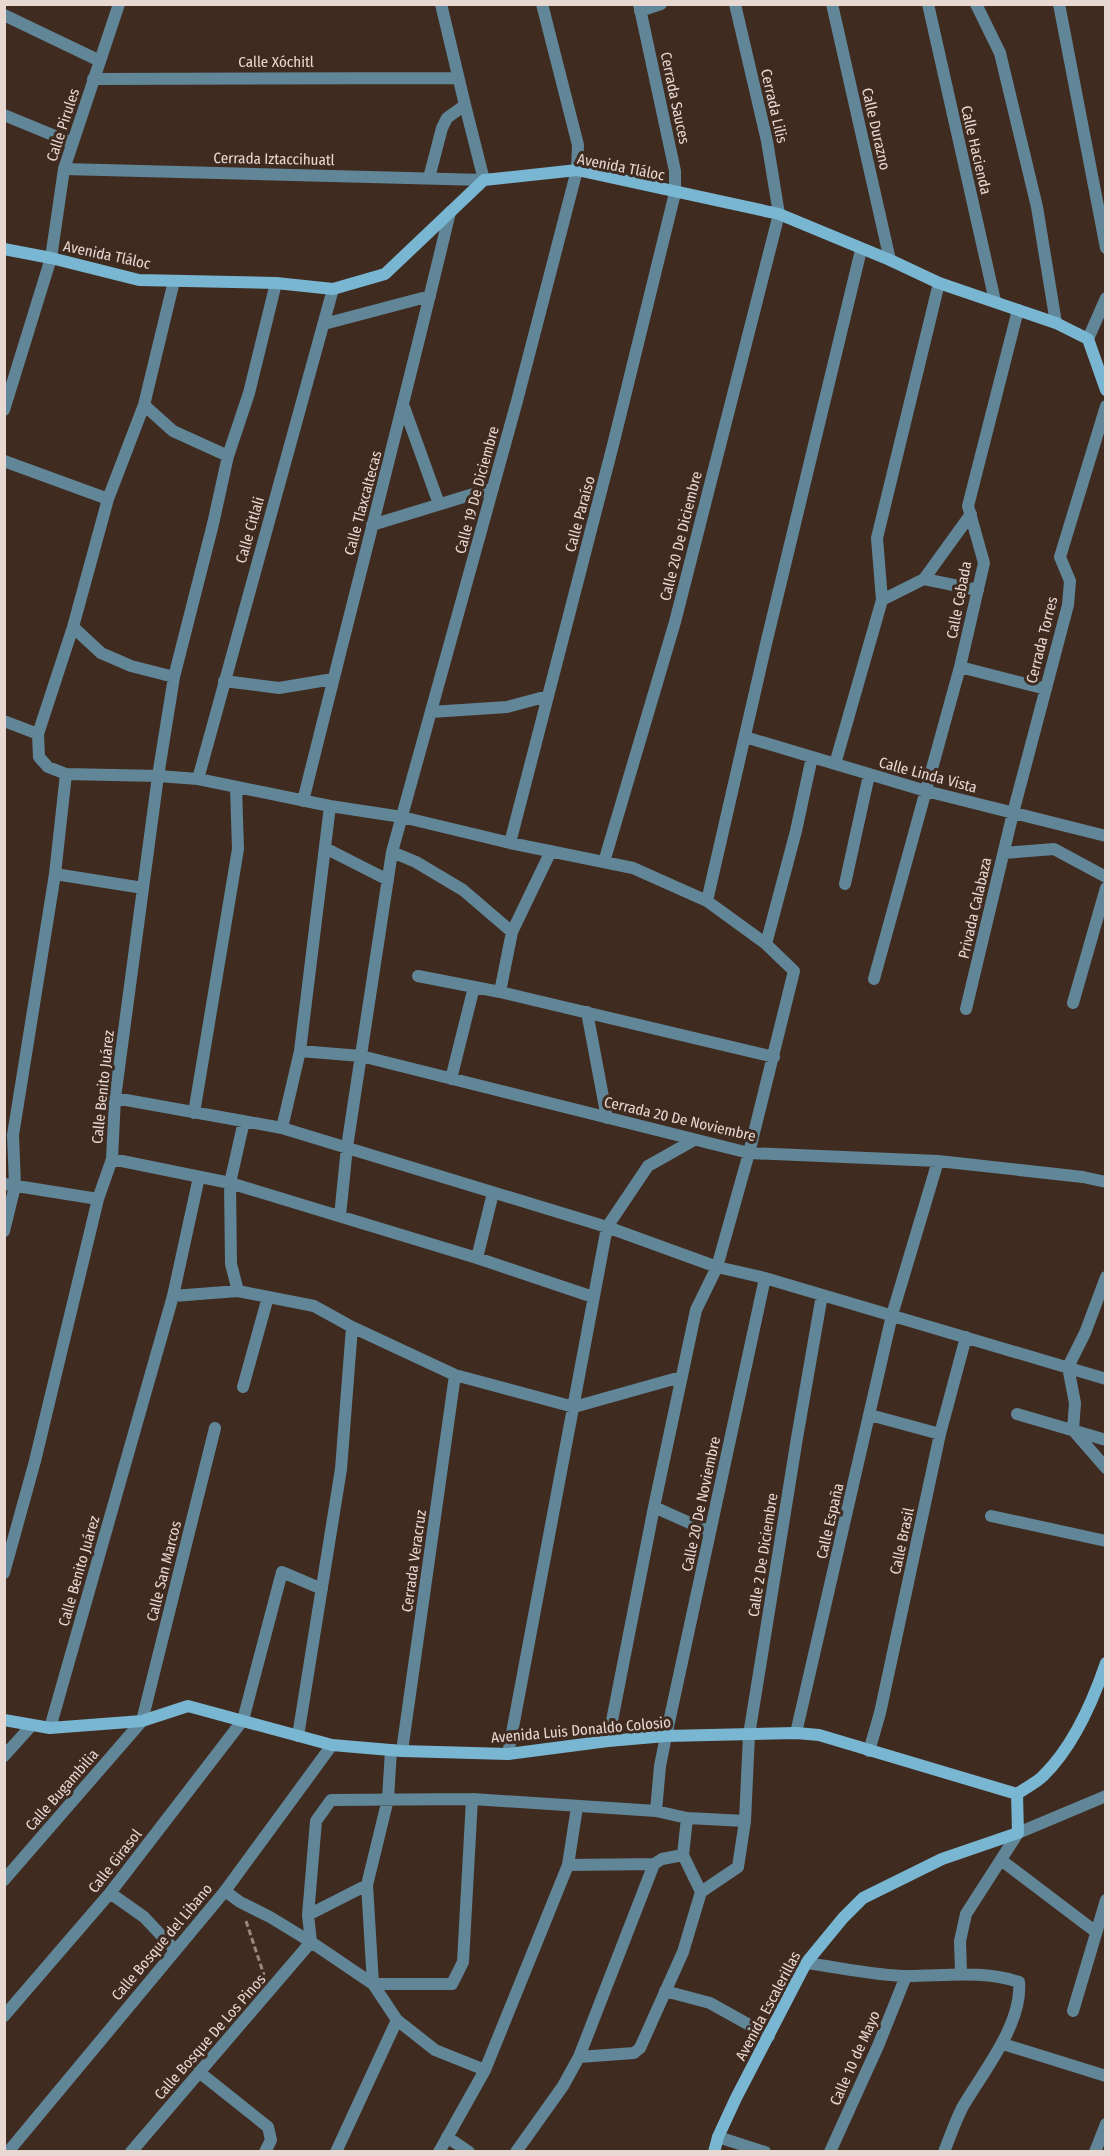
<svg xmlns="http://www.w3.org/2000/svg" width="1110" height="2156" font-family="'Fira Sans Condensed',sans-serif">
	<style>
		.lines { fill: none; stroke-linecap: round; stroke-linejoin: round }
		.path { stroke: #98877e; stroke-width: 3; stroke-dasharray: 6 3; stroke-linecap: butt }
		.minor { stroke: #608697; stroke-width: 12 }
		.tertiary { stroke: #608697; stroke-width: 12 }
		.secondary { stroke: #78b6d2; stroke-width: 12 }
		.labels { text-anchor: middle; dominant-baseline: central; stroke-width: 6; stroke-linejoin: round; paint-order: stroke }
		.street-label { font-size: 15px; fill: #e7d9d2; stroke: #402b21 }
	</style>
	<rect width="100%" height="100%" fill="#402b21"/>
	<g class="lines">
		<path class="path" d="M246,1921L264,1975"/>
		<path class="minor" d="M832,4L890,260
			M928,4L995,301
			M976,4L1000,53L1037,207L1056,323
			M1059,4L1106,248
			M640,11L661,4
			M4,15L100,61
			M93,79L458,78
			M4,115L72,143
			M64,169L484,180L465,105L441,4
			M429,178L442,128L447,118L465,105
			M276,283L249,393L228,456L213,524L174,677L158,776L198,779L330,806L402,817L510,843L633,868L707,901L766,944L794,971L749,1153L717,1267L696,1310L654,1507L608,1741
			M324,324L430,296
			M1088,339L1106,298
			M144,405L173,431L228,456
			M404,407L439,504
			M4,410L51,258
			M4,461L108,499
			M372,525L493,488
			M924,579L978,590
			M882,600L924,579L971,514
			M73,627L101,653L131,666L174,677
			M960,667L1046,689
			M224,681L279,688L333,679
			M431,712L507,707L548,696
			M4,721L38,734L39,757L48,767L66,774L158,776L115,1098L112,1159L98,1199L35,1461L4,1573
			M38,734L73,627L108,499L144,405L174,281
			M745,737L926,791L1106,836
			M835,764L882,600L877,538L939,283
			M198,779L333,289
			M303,801C352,604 403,409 450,212
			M510,843L613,445L675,193V171L639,4
			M325,848L388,880
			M392,852L416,862L463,890L512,932
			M1004,853L1054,849L1106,877
			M604,862L675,622L779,214L767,141L735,4
			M55,874L143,888
			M845,884L869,775
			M707,901L766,644L861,250
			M766,944L796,831L812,757
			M418,976L500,992L774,1057
			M874,979L960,667L984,563L968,506L1018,310
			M500,992L512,932L551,851
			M1073,1003L1106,888
			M966,1009L1013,813L1068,605L1070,581L1060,557L1106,406
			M587,1012L607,1118
			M300,1051L361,1056L749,1153L938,1161L1083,1177L1106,1182
			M451,1079L474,987
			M115,1098L282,1128L607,1227L717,1267L765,1278L1106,1379
			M194,1113L238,849L236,787
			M282,1128L300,1051L330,806
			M112,1159L230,1183L477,1258L593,1297
			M4,1184L98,1199
			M340,1216L347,1147L392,852L517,401L577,170L578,145L542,4
			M4,1231L15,1186L13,1135L55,874L66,774
			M477,1258L493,1193
			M1106,1277L1085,1333L1068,1367L1075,1403L1073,1430L1106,1468
			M238,1291L231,1264L230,1183L244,1121
			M173,1296L238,1291L314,1306L352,1327L455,1375L574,1407L681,1377
			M243,1387L268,1297
			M1017,1414L1106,1440
			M870,1415L940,1434
			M654,1507L710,1532
			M991,1516L1106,1541
			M50,1728L173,1296L199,1177
			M796,1733L892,1315L938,1161
			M298,1736L341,1469L352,1327
			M402,1751L455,1375
			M869,1751L880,1713L940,1434L966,1337
			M508,1754L607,1227L648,1166L694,1140
			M4,1756L32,1725
			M656,1811L660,1766L666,1736L765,1278
			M1001,1860L1096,1932
			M568,1865L654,1864
			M4,1880L142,1721L215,1428
			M367,1885L373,1984H452L463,1962L472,1799
			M225,1891L240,1902L270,1917L311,1942L308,1915L316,1821L331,1800L472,1799L656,1811L687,1818L745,1821
			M701,1892L738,1867L745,1821L749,1735L797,1438L822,1295
			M110,1893L144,1917L175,1950
			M308,1915L367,1885L388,1799L391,1750
			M806,1963C837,1967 877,1976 908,1976C945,1976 982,1970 1019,1982C1023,2024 982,2073 962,2108C955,2122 950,2137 944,2152
			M961,1973L960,1941L966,1914L1018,1833L1106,1796
			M665,1991L710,2003L769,2036
			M1073,2011L1106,1900
			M4,2016L110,1893L243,1720L282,1572L322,1589
			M397,2020L435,2050L485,2070L439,2152
			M1003,2044L1106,2076
			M579,2057L634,2053L640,2048L683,1952L701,1892L683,1855
			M485,2070L568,1865L577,1807
			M199,2072L268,2127L271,2140L265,2152
			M447,2137L469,2152
			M718,2137L765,2152
			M131,2152L311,1942L373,1984L397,2020L336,2152
			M516,2152L563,2086L579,2057L654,1864L662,1859L683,1855L687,1818
			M830,2152L878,2046L906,1976
			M1095,2152L1106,2124"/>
		<path class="tertiary" d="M51,258L64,169L119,4
			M8,2152L225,1891L332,1745"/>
		<path class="secondary" d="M4,249L51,258L139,280L276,283L333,289L385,274L484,180L577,170L779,214L890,260L939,283L1056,323L1088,339L1106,390
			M4,1720L50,1728L142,1721L188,1706L332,1745L402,1751L508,1754L608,1741L666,1736L796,1733L819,1735L1017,1794
			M1017,1794C1025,1788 1036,1783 1043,1776C1073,1747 1093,1701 1106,1663
			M714,2152L718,2137L736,2098L806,1963L843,1918L863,1898L942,1859L1018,1833L1017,1794"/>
	</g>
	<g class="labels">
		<g class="street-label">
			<text x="276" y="62">Calle Xóchitl</text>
			<text transform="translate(675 98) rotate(78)">Cerrada Sauces</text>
			<text transform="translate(774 106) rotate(77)">Cerrada Lilis</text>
			<text transform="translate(63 125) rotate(-72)">Calle Pirules</text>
			<text transform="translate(876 129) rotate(77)">Calle Durazno</text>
			<text transform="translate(976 150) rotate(77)">Calle Hacienda</text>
			<text transform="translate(274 159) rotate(1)">Cerrada Iztaccihuatl</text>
			<text transform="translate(621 167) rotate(11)">Avenida Tláloc</text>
			<text transform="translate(107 255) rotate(12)">Avenida Tláloc</text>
			<text transform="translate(477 490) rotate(-75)">Calle 19 De Diciembre</text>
			<text transform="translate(363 503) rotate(-75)">Calle Tlaxcaltecas</text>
			<text transform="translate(580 514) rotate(-75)">Calle Paraíso</text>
			<text transform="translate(250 530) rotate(-74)">Calle Citlali</text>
			<text transform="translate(681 536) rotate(-76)">Calle 20 De Diciembre</text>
			<text transform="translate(959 600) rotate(-79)">Calle Cebada</text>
			<text transform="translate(1042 640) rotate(-76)">Cerrada Torres</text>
			<text transform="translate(928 775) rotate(15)">Calle Linda Vista</text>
			<text transform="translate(975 908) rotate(-77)">Privada Calabaza</text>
			<text transform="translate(103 1087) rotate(-84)">Calle Benito Juárez</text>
			<text transform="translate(680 1119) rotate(13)">Cerrada 20 De Noviembre</text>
			<text transform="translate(701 1504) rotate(-78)">Calle 20 De Noviembre</text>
			<text transform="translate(830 1521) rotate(-77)">Calle España</text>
			<text transform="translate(902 1541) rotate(-78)">Calle Brasil</text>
			<text transform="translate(763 1555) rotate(-81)">Calle 2 De Diciembre</text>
			<text transform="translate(414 1561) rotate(-82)">Cerrada Veracruz</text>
			<text transform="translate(79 1571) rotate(-74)">Calle Benito Juárez</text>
			<text transform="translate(164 1571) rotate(-76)">Calle San Marcos</text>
			<text transform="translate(581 1730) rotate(-5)">Avenida Luis Donaldo Colosio</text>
			<text transform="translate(62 1790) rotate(-49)">Calle Bugambilia</text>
			<text transform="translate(115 1861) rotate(-52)">Calle Girasol</text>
			<text transform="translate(162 1942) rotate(-50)">Calle Bosque del Libano</text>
			<text transform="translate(768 2006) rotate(-62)">Avenida Escalerillas</text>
			<text transform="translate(210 2037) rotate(-49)">Calle Bosque De Los Pinos</text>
			<text transform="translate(855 2058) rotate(-66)">Calle 10 de Mayo</text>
		</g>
	</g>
	<rect width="1110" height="2156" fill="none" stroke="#e7d9d2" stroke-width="12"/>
</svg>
